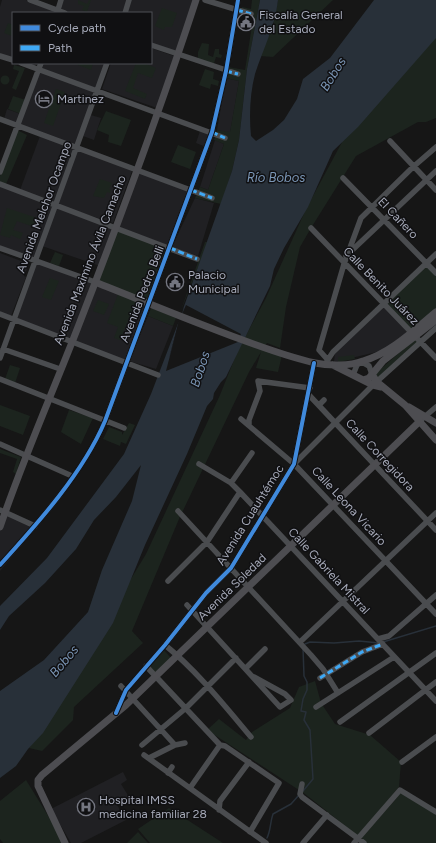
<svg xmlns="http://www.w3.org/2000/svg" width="436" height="843" font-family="Figtree,sans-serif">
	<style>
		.built { fill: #202023 }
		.green { fill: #1c241e }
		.water { fill: #283039 }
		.pier { fill: #161616 }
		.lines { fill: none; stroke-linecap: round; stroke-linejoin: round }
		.stream { stroke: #283039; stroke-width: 1.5 }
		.minor { stroke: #4a4c4f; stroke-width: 5.5 }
		.major { stroke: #4d4d51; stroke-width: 7 }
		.quiet { stroke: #3fa9f5; stroke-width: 3; stroke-dasharray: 6 3; stroke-linecap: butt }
		.cycleway-casing { stroke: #101012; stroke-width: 6 }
		.cycleway { stroke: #408adc; stroke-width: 4 }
		.labels { text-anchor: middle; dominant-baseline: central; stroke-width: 3; stroke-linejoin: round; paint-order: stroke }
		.poi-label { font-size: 12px; fill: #a6aab9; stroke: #101012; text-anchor: start }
		.street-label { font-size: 12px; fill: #a6aab9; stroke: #101012 }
		.water-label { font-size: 13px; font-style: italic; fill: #7b96b6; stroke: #101012 }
	</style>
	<rect width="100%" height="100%" fill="#161616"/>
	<path class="built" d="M2,0H26L57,11L56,13H13V59L0,54V7Z
		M63,0H127L122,13H70L59,9Z
		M131,0H195L177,52L151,43V13H126Z
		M151,48L174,56L157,108L102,89L111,63H151Z
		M42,63H106L97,89L41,68Z
		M41,70L95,90L75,147L18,125Z
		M226,78L239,81L230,133L217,130Z
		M7,109L21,114L17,124L4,119Z
		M91,115L101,118L94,140L83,136Z
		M200,131L210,135L206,147L196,143Z
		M40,136L76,149L55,203L20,190Z
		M215,140L224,144L208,190L200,187Z
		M78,148L132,171L113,223L58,205Z
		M138,172L189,191L169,246L117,226Z
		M0,186L54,205L35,258L0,246Z
		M195,198L214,203L198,256L172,247Z
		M56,207L113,227L100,266L42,246Z
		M0,253L29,264L24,276L26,277L11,316L0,312Z
		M37,262L94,284L71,339L16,318Z
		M96,284L148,305L126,362L74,341Z
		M384,306L410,332L381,351L334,362L335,352Z
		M148,316L173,326L156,369L129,361Z
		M5,514L37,527L0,571V530Z
		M123,772L127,780L121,784L129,797L117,805L126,820L81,843H71L51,809Z"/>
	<path class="green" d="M78,0L87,4L89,0H91L87,12L82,10L84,6L78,4Z
		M252,0H260L247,69L239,140L232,171L221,204L195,198L200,187L208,190L224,144L214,140L217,130L230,132L239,81L226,78L228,67L245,70L253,19L240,16L242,7L251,9Z
		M278,0H333L273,57L260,56L273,26Z
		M162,8L177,13L172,27H165L164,30L155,26Z
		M436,10V118L426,122H418L356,156L311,228L300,247L286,307L280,348L267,343L263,349L282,355L278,372L256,368L261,352L249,372L179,519L132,631L143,643L74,707L73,720L42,751L29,748L146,554L220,395L238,350L266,298L306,209L355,118Z
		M8,23L13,25V41L12,36L4,33Z
		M202,43L209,44L208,55L213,57L215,49H219V54L222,55L221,58L216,57L213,66L198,61V52Z
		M73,63H93L91,70Z
		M136,63H144L156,68L152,78L138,73L133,88L147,94L145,99L125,91Z
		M14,65L25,68L16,90L12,88L19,71L13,69Z
		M205,69L214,72L213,79L219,81L218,86L211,84L210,89L199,85Z
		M0.5 80a4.5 4.5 0 1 1 9 0a4.5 4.5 0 1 1-9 0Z
		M56,89L65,92L53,126L44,123Z
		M13,96L26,100L21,114L8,109Z
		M106,111L131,120L121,146L108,142L109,135L97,130Z
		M17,130L27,135L6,184L0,183V176Z
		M178,145L196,152L190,169L171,162Z
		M100,179L112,183L109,189L111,190L110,193L107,192L104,198L93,196Z
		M7,208L37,218L34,227L17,221L13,230L23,233L20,239L11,235L10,238L0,235Z
		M116,228L170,248L150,302L96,282Z
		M205,242H208L180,313Z
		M55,252L63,255L59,266L50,263Z
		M426,263L436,274V310L411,331L386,305Z
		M50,278L59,281L51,300L42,297Z
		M118,294L136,301L120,340L114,338L118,327L107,323Z
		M98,300L109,304L104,315L93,311Z
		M151,308L176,318L173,326L148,316Z
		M416,338L420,342L380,380L375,374Z
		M354,355L355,359L338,362V357Z
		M10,365L20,368L15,383L5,379Z
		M0,405L30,416L23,435L0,426Z
		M69,410L93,418L81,444L61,432Z
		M129,423L135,425L126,444L121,442L120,446L103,439L109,427L122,432V435Z
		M0,449L21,457L16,474L13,472L17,459L0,453Z
		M164,650L171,658L156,673L148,666Z
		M315,681L321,703L335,724L370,735L401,762L399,787L358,836L305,794L207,730L219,719L246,740L252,732L290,708L299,687Z
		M26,780L65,843H3L0,839V801Z
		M400,790L436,813V843H367L361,838L396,799Z
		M169,808L223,843H150L138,829Z
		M138,832L148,843H127Z"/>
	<path class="water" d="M260,0H278C275,27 263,49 255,74C250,93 249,116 251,136L256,141L273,130L284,120L297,99L303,79L330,58L374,0H436V38L358,127L333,151L308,207L284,248L274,269L270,286L226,377L221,382L214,393L213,399L207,406L187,454L145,545L113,623L43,733L28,749L16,766L0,778V691L44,660L88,612L102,570L132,501L141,465L116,497L94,520L76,549L45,583L9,616L0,630V606L47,558L124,454L151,394L179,321L169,358L184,307L182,312L232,171L239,140L247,69Z"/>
	<path class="pier" d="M186,305L241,334L238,342L166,371L179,321Z"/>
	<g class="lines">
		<path class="stream" d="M383,642L436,626
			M305,644L310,642L334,643L359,641L379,643
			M303,648L304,676L307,682V690L303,699L301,711L306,712L304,720L310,730L313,779L303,791
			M267,838C271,830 270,822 273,814L291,804L299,795"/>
		<path class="minor" d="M30,0L65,13
			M205,0L251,14
			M57,13L61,0
			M125,13L129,0
			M151,45L238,74
			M0,56L13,60
			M21,63L225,138
			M0,119L212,198
			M390,141L436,190
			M0,172L41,63
			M343,178L436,273
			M0,184L197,259
			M311,228L436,358
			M0,248L95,282
			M346,256L436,171
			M0,314L158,375
			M3,349L60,369
			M0,358L107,63
			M327,359L319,350L344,264L361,218L413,167L436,147
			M327,361L333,352L436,254
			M353,375L357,365L362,362L369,366L372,374
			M0,379L124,428
			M309,395L436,530
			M319,405L324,400
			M241,419L294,464L436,614
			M422,419L436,407
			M249,425V420L260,391L258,381L310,388
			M0,444L72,476
			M199,464L231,483L240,492L436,701
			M294,464L373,385L436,328
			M231,483L252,453
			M0,510L35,526
			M178,511L311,655L323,669L338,693
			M0,565C38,523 83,473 105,421L212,132L226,71L238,0
			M168,581L207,542L240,492
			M187,605L280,707L291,700L285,694L254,677
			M378,639L389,636L436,595
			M300,642L436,513
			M165,645C197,671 224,705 251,737
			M146,666L220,745L225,746L279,783L250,832
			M246,668L265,649
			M320,678L362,652L383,644
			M121,686L175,745
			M316,707L394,657
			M116,713L126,690L165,645L206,593L231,568L294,464L314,363
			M340,722L436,653
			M369,733L436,682
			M142,745L186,708L236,658
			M144,755L266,843
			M149,758L175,745L185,743
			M402,762L436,737
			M168,773L172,767
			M302,784L300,794L302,797L364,843
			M190,788L220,745
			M219,810L220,801L249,762
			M303,843L327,815
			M354,843L400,790L436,812"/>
		<path class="major" d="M95,282C143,301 191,321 240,339C264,348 289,357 315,363C329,366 350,366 363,361C391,353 414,330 436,312
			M333,365L373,385L381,387
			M372,374L377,382L405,405L436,440
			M363,380L369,378L383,361L436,320
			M409,407L436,423
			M0,527C23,459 52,394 78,327C120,219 160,110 196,0
			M65,843L38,786V780L42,775L126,705L419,422"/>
		<path class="quiet" d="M237,10L251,14
			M226,71L238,74
			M212,132L225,138
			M191,190L212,198
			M170,248L197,259
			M320,678L362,652L383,644"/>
		<defs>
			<path id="cycleway" d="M0,565C38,523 83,473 105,421L212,132L226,71L238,0
				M116,713L126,690L165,645L206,593L231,568L294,464L314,363"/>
		</defs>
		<use href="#cycleway" class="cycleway-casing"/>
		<use href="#cycleway" class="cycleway"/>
	</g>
	<defs>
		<symbol id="civic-ring" viewBox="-11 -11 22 22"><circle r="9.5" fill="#101012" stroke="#747680" stroke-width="1.5"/><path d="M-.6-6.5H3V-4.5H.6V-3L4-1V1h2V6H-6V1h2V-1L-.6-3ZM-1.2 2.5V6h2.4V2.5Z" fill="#747680"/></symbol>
		<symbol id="hotel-ring" viewBox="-11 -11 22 22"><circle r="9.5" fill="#101012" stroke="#747680" stroke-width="1.5"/><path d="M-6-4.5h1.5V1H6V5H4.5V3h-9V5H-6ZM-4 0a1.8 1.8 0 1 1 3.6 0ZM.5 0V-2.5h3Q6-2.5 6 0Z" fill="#747680"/></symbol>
		<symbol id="hospital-ring" viewBox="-11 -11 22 22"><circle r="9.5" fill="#101012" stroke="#747680" stroke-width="1.5"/><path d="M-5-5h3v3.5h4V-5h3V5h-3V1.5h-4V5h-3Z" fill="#747680"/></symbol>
	</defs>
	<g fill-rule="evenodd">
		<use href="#civic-ring" x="236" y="12" width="20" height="20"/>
		<use href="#hotel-ring" x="34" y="89" width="20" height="20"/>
		<use href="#civic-ring" x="165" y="272" width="20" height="20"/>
		<use href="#hospital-ring" x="76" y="797" width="20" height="20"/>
	</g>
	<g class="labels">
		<g class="poi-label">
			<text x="259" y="15">Fiscalía General<tspan x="259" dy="14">del Estado</tspan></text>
			<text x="57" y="99">Martinez</text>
			<text x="188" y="275">Palacio<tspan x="188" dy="14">Municipal</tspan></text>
			<text x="99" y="800">Hospital IMSS<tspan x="99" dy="14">medicina familiar 28</tspan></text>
		</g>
		<g class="street-label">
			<text transform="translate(44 207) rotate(-70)">Avenida Melchor Ocampo</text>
			<text transform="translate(398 218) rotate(46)">El Cañero</text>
			<text transform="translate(90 260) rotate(-69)">Avenida Maximino Ávila Camacho</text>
			<text transform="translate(381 286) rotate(46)">Calle Benito Juárez</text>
			<text transform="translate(142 294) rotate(-69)">Avenida Pedro Belli</text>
			<text transform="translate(380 455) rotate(47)">Calle Corregidora</text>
			<text transform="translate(349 506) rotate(47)">Calle Leona Vicario</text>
			<text transform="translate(250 515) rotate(-58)">Avenida Cuauhtémoc</text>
			<text transform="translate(329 571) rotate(47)">Calle Gabriela Mistral</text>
			<text transform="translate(232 587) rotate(-44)">Avenida Soledad</text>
		</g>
		<g class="water-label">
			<text transform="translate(333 74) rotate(-58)">Bobos</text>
			<text x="276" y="177">Río Bobos</text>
			<text transform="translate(200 369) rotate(-72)">Bobos</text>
			<text transform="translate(64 661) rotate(-50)">Bobos</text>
		</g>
	</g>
	<rect x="12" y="12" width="140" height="52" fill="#101012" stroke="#4c4e55"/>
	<rect x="20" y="25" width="20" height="6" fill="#408adc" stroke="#4c4e55"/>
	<text x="48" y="32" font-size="12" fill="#a6aab9">Cycle path</text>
	<rect x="20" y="45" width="20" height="6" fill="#3fa9f5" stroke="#4c4e55"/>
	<text x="48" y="52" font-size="12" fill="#a6aab9">Path</text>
</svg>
